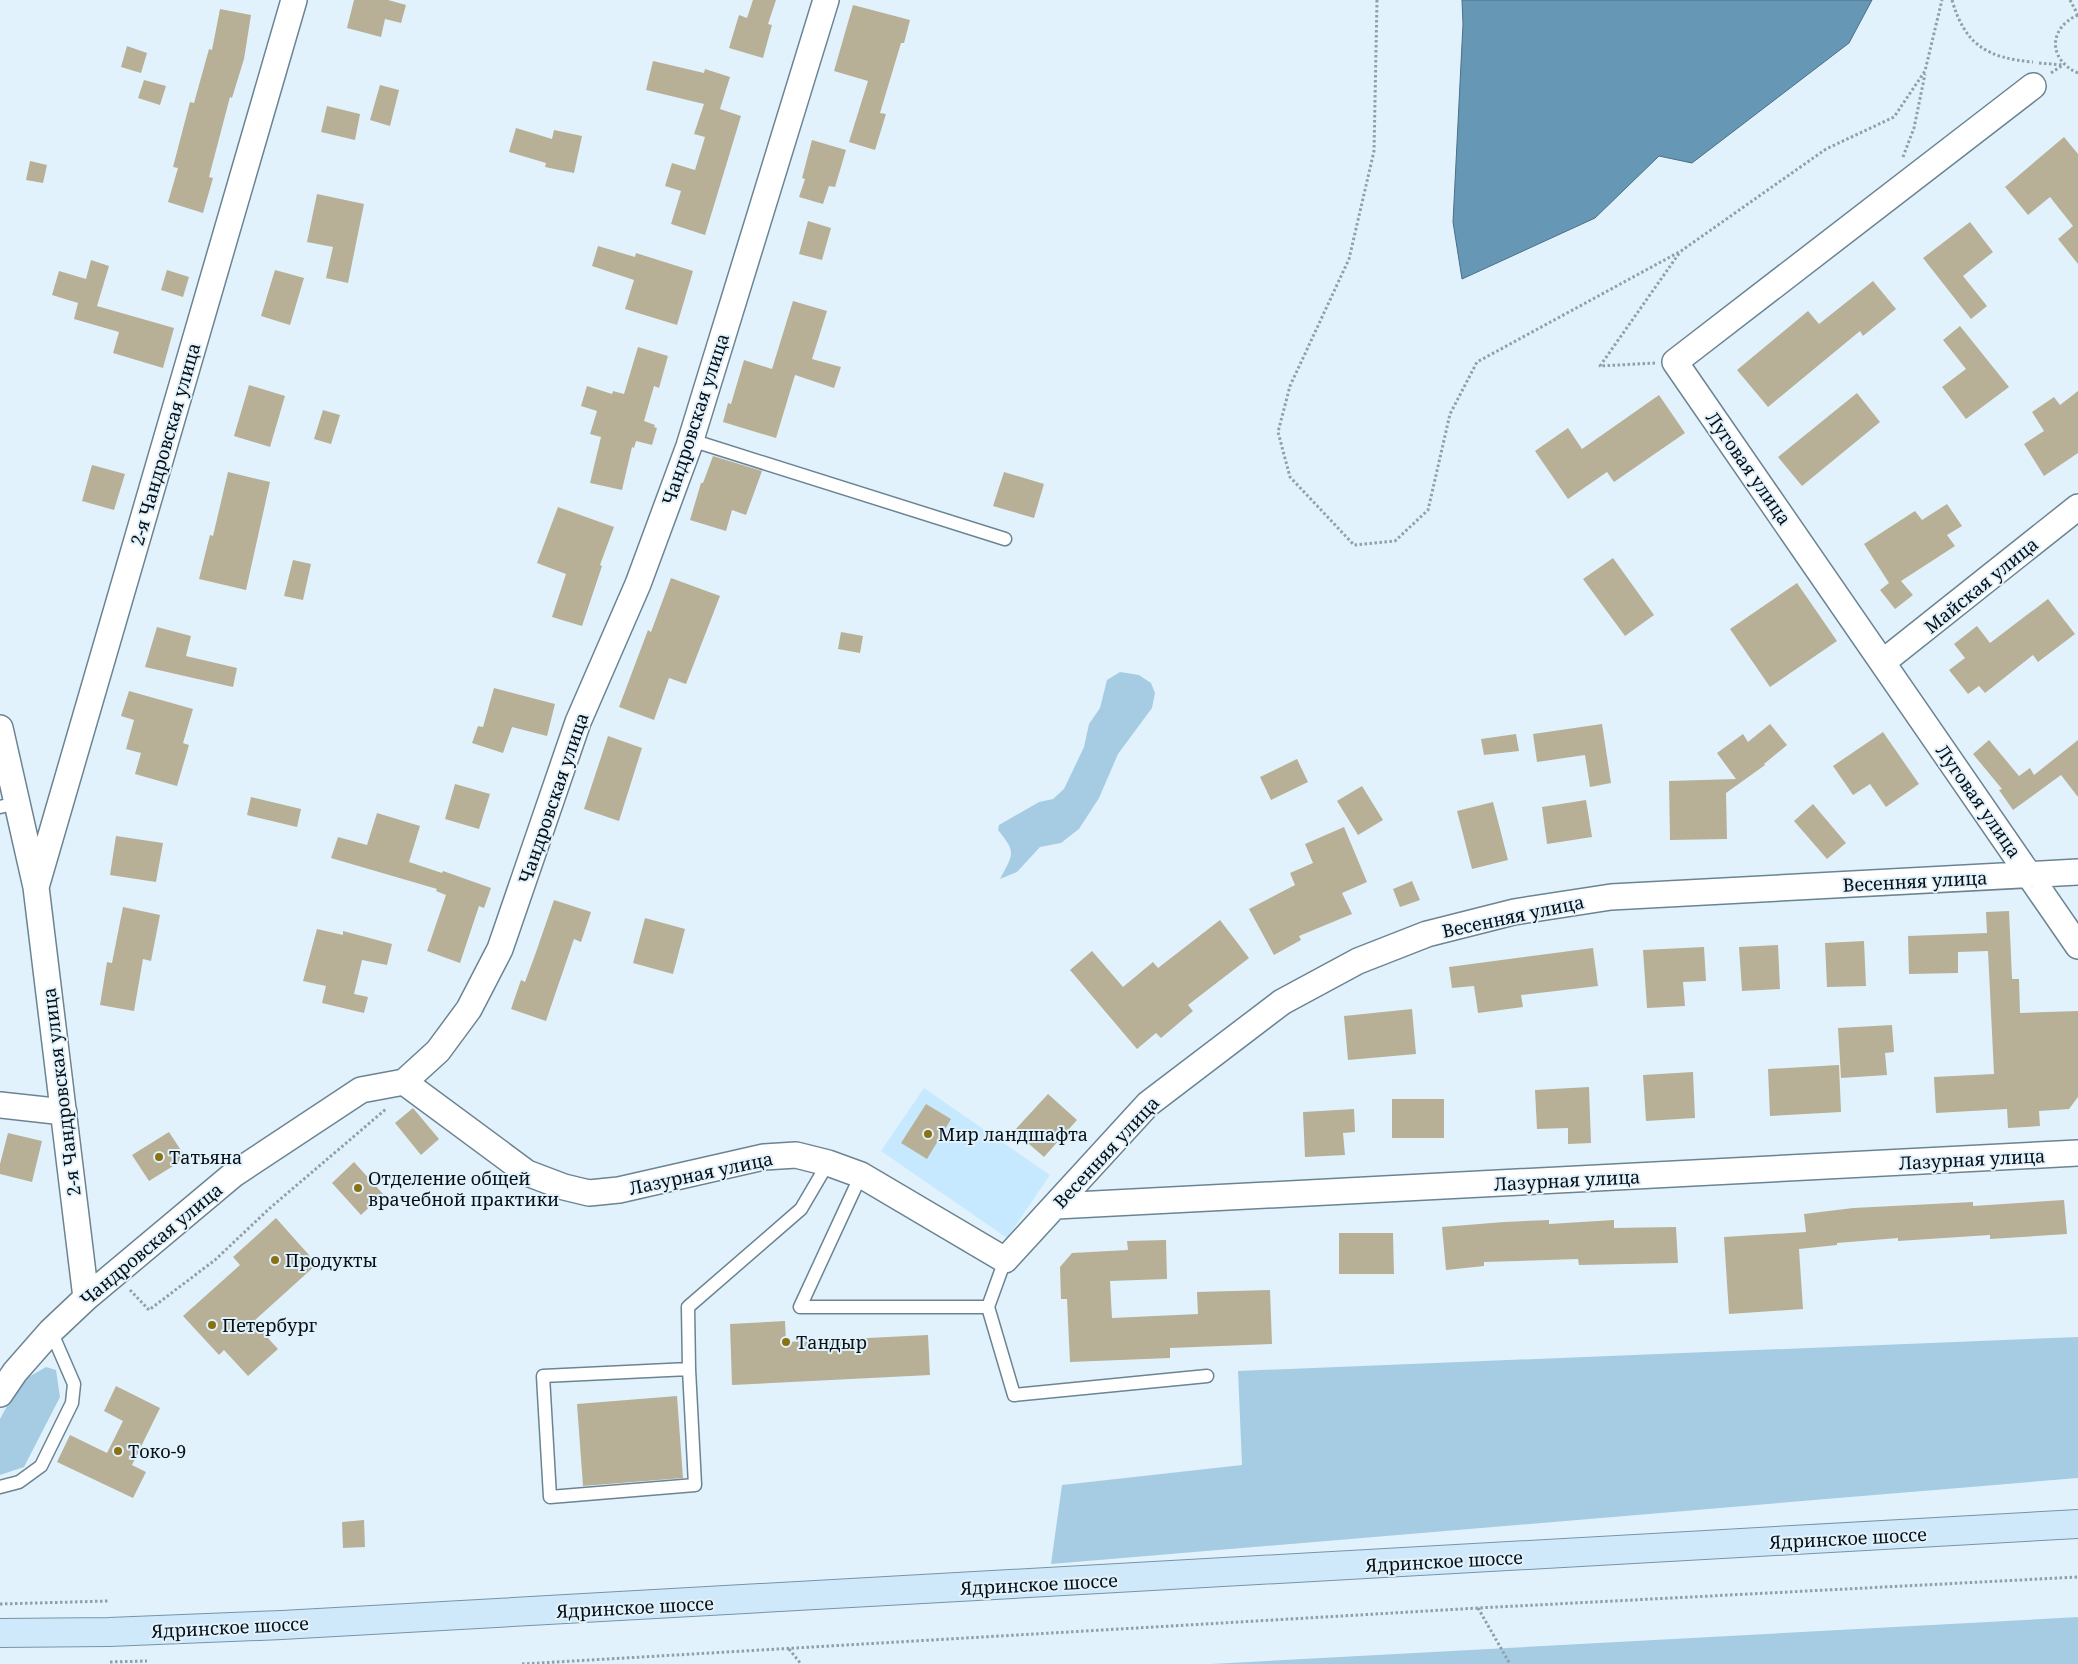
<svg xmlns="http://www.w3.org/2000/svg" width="2078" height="1664" font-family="'Noto Serif',serif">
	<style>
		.built { fill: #c7e9ff }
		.green { fill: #a6cce4 }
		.water { fill: #6698b6; stroke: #4a6f86 }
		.building { fill: #b7b096 }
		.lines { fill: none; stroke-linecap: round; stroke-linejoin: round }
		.lane-casing { stroke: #6b8493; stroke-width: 15 }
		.street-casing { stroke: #6b8493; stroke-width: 28 }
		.primary-casing { stroke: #7694a7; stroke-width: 30 }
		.path { stroke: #929fa7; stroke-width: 3; stroke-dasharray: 2.5 2.5; stroke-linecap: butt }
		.lane { stroke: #fff; stroke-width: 12 }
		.street { stroke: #fff; stroke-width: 25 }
		.primary { stroke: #d0e9fa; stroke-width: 28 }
		.poi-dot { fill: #887214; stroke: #e2f2fc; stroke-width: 2 }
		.labels { text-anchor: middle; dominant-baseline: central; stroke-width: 4; stroke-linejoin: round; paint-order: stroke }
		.street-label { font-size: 18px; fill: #071015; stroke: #e2f2fc }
		.poi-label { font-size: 18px; fill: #071015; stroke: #e2f2fc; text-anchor: start }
	</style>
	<rect width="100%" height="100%" fill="#e2f2fc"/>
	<path class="built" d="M924,1088L1050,1175L1007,1238L881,1151Z"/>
	<path class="green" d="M1120,672L1139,675L1151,683L1155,693L1152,708L1118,754L1099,798L1079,829L1061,843L1040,847L1017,872L1000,879C1013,854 1017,853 998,830L999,825L1039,802L1053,799L1064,789L1084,747L1089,724L1100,708L1107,680Z
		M2078,1337V1478L1051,1564L1062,1485L1242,1465L1238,1371Z
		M46,1367L56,1370L60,1397L24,1467L0,1475V1419L20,1382Z
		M2078,1617V1664H1211Z"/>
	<path class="water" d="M1462,0H1872L1849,43L1692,163L1659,156L1595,218L1462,279L1453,222L1463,24Z"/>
	<path class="building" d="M354,0H388L406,5L401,23L385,19L381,37L347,28Z
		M753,0H776L768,24L772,25L763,58L729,48L739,15L747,18Z
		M853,5L910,20L904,43H901L880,113L886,114L875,150L849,142L868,81L834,71Z
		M220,9L251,15L244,59L232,98L230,97L209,177L213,178L203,213L168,202L178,168L173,167L190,102L194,103L209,49L212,50Z
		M127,46L147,53L141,73L121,67Z
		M653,61L704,73L705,69L730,77L720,109L741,116L705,235L671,224L681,191L665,186L672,163L695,170L705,137L694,134L704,104L646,90Z
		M144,80L166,86L160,105L138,98Z
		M380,85L399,90L390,126L370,120Z
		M327,106L360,114L355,140L321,132Z
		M516,128L552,139L554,130L582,136L574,173L545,167L546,163L509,152Z
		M2064,137L2078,154V264L2058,239L2073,226L2050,197L2028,215L2005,187Z
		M812,140L846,150L835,187L829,186L823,204L799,197L805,179L802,178Z
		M30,161L47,165L43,183L26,180Z
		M317,194L364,204L348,283L326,278L333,247L307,242Z
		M808,221L831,228L822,260L799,254Z
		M1970,222L1993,252L1963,276L1987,306L1971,319L1923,258Z
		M598,246L635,257L636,253L693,271L677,325L625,309L634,280L592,266Z
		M91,260L109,266L97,306L174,328L163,368L113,353L119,332L74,319L78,303L52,295L59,271L86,279Z
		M167,270L189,277L183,297L161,290Z
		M275,270L304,278L290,325L261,316Z
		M1873,281L1896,309L1863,336L1860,331L1768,407L1737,370L1808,311L1819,324Z
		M793,301L827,311L812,359L841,367L834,388L795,375L776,438L723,422L728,403L731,404L744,360L772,369Z
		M1960,326L2009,387L1966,419L1942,387L1966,369L1943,340Z
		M638,347L668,356L659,388L654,386L644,421L655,425L654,427L657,428L652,445L636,441L634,448L632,447L622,490L590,483L601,437L590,434L597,411L581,406L587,386L612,394L613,391L624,394Z
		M249,385L285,396L270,447L234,436Z
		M2078,391V453L2044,476L2024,444L2044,431L2032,412L2054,397L2060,405Z
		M1857,393L1880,422L1802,486L1778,457Z
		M1659,395L1685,433L1614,482L1607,472L1568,499L1535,451L1568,428L1582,449Z
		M323,410L340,415L331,444L314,439Z
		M713,456L762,471L746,515L732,510L726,531L690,520L701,483H703Z
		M92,465L125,474L114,510L82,501Z
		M228,472L270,482L246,590L199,579L210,535L213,536Z
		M1004,472L1044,484L1034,518L993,506Z
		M1947,504L1962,526L1947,535L1955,546L1901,581L1913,595L1895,609L1880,590L1889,583L1864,544L1915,511L1922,520Z
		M558,507L614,527L600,565L602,566L582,626L552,617L566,574L537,563Z
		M1613,558L1654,615L1625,636L1583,579Z
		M293,560L311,564L303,600L284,596Z
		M671,578L720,596L686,684L669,678L654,720L619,707L648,630L651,632Z
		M1797,583L1837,641L1770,687L1730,629Z
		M2048,599L2075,634L2038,662L2033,655L1985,693L1979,686L1968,694L1949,670L1965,658L1954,644L1977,626L1990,643Z
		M157,627L191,636L186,656L237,668L233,687L145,667Z
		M841,632L863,636L860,653L838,649Z
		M494,688L555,704L547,736L512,727L503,753L472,743L478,726L483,727Z
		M129,691L193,709L183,743L189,745L177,786L135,774L141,753L126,749L134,720L121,716Z
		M1602,724L1611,783L1590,787L1585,755L1537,762L1533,734Z
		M1770,724L1787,745L1764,764L1765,765L1726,793L1727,839L1670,840L1669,781L1736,779L1717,753L1743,734L1748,742Z
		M1883,732L1919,784L1886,807L1870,784L1853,795L1833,766Z
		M1516,734L1519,751L1484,755L1481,739Z
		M608,736L642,748L619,821L584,809Z
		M1989,740L2019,776L2030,768L2034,775L2078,740V797L2061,775L2013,810L1999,790L2002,789L1973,754Z
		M1297,759L1308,782L1271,800L1260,777Z
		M455,784L490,794L479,829L445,819Z
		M1362,786L1383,820L1358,835L1337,801Z
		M251,797L301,809L297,827L247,815Z
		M1586,800L1592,837L1547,844L1542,807Z
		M1493,802L1508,860L1472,869L1457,811Z
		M1813,804L1846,843L1827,859L1794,821Z
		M377,813L420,826L409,862L442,873L443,871L491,888L484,908L479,906L460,963L427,951L446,895L436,891L437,889L331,858L338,837L367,845Z
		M1344,827L1367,882L1342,893L1352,914L1299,936L1301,940L1274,955L1249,909L1295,885L1290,873L1313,863L1305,844Z
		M116,836L163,843L156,882L110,875Z
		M1412,881L1420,900L1400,907L1393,889Z
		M554,900L591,912L581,942L574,939L546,1021L511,1009L521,980L525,982L535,955Z
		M123,907L160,915L151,961L143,959L134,1011L100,1005L107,962L112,963Z
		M2009,911L2012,979H2019L2020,1013L2078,1011V1097L2069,1109L2039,1111L2040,1126L2008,1128L2007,1109L1936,1113L1934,1077L1994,1074L1988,951L1958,952V973L1909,974L1908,936L1987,933L1986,912Z
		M645,918L685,929L673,974L633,963Z
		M1220,920L1249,958L1188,1005L1193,1011L1161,1038L1156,1033L1137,1049L1070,970L1092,951L1123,987L1153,962L1158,968Z
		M317,929L343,935V931L392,944L387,965L362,960L354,994L368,997L364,1013L322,1003L326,986L303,981Z
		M1864,941L1866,986L1827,987L1825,943Z
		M1778,945L1780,989L1742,991L1739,947Z
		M1704,947L1706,981L1683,982L1685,1006L1647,1008L1643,950Z
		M1593,948L1598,986L1521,995L1523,1007L1478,1013L1474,986L1452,988L1449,967Z
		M1412,1009L1416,1054L1348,1060L1344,1016Z
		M1892,1025L1894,1052L1885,1053L1887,1075L1841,1078L1838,1028Z
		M1839,1065L1841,1112L1770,1116L1768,1069Z
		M1693,1072L1695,1118L1646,1121L1643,1075Z
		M1589,1087L1591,1143L1568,1144V1128L1537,1129L1535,1090Z
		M1048,1094L1077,1120L1044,1157L1014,1131Z
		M1392,1099H1444V1138H1392Z
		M926,1104L951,1119L927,1159L901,1143Z
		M413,1108L439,1139L421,1155L395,1123Z
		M1354,1109L1355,1132L1343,1133L1345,1155L1305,1157L1303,1112Z
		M169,1132L186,1158L149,1181L132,1155Z
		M8,1133L42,1141L32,1182L0,1174V1164Z
		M354,1162L383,1194L361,1215L332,1183Z
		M2064,1200L2067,1234L1990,1239V1235L1898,1241V1238L1837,1243V1245L1799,1249L1803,1309L1729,1314L1724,1237L1806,1232L1804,1214L1853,1208L1973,1202V1206Z
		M276,1218L317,1264L253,1322L278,1349L248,1376L224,1350L219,1355L183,1316L240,1265L233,1257Z
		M1549,1220V1224L1614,1220V1228L1676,1227L1678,1263L1579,1265L1578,1259L1484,1262V1266L1446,1270L1442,1227L1504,1222Z
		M1339,1233H1393L1394,1274H1339Z
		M1166,1240L1167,1279L1110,1281L1112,1318L1198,1314L1197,1292L1270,1290L1272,1344L1170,1348V1358L1070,1362L1067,1299H1061L1060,1267L1072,1253L1128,1250L1127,1241Z
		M785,1321L786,1342L928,1335L930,1375L732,1385L730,1324Z
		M116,1386L160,1408L132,1465L146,1472L133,1498L57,1462L70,1435L107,1453L123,1421L104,1411Z
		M677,1396L683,1478L583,1486L577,1404Z
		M364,1520L365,1547L343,1548L342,1522Z"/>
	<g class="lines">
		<defs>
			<path id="lane" d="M691,440L1005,539
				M0,807L18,803
				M861,1175L800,1307H988L1005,1260
				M988,1307L1014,1395L1207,1376
				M689,1369L543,1376L550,1497L695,1485L689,1369L688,1307L801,1209L828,1163
				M0,1487L19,1482L41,1466L72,1403L74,1384L51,1331"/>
			<path id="street" d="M2033,86L1675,362L2078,946
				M1883,662L2078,507
				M0,728L36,887L86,1298
				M36,887L294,0
				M404,1082L527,1173L564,1187L589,1193L619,1190L764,1157L796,1155L828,1163L861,1175L1005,1260L1148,1104L1282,1002L1358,961L1427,934L1514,912L1611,897L2078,872
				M0,1105L64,1112
				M1056,1206L2078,1153
				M0,1394L15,1372L51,1331L86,1298L234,1174L361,1090L404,1082L438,1051L469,1009L500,949L578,722L638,584L689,446L826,0"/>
			<path id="primary" d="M0,1633L109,1632L282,1625L2078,1524"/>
		</defs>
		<use href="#lane" class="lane-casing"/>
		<use href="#street" class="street-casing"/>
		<use href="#primary" class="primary-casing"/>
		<path class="path" d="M1377,0L1374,151L1349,259L1290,386L1278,432L1290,477L1354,545L1395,541L1428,510L1450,414L1477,362L1681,251L1826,149L1894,117L1925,71L1942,0
			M1952,0C1965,45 1987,58 2033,62
			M2070,0L2078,15
			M2078,15C2048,28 2048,60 2078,73
			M2039,63L2063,65
			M2051,73L2063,65
			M1903,157L1914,128L1925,74
			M1655,363L1600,366L1680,252
			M130,1290L149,1310L215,1260L270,1208L386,1109
			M0,1604L108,1601
			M1478,1608L1510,1664
			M789,1649L801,1664
			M110,1662L147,1661
			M522,1664L1478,1608L2078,1577"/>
		<use href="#lane" class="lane"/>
		<use href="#street" class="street"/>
		<use href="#primary" class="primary"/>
	</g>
	<g class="poi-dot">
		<circle cx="928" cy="1134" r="5"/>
		<circle cx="159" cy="1157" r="5"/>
		<circle cx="358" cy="1188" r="5"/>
		<circle cx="275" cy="1260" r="5"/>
		<circle cx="212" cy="1325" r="5"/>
		<circle cx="786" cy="1342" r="5"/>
		<circle cx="118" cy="1451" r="5"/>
	</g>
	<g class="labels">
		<g class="street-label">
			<text transform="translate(695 419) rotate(-72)">Чандровская улица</text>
			<text transform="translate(165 444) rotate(-74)">2-я Чандровская улица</text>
			<text transform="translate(1749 468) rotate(55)">Луговая улица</text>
			<text transform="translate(1981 585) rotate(-39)">Майская улица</text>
			<text transform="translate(553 798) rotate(-71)">Чандровская улица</text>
			<text transform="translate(1979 801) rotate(55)">Луговая улица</text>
			<text transform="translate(1915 881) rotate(-3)">Весенняя улица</text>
			<text transform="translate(1513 916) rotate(-12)">Весенняя улица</text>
			<text transform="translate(61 1092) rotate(-97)">2-я Чандровская улица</text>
			<text transform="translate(1106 1152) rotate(-47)">Весенняя улица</text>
			<text transform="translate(1972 1159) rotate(-3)">Лазурная улица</text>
			<text transform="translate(701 1173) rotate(-12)">Лазурная улица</text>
			<text transform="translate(1567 1180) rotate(-3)">Лазурная улица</text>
			<text transform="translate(151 1244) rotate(-40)">Чандровская улица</text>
			<text transform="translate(1848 1538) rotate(-3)">Ядринское шоссе</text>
			<text transform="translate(1444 1561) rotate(-3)">Ядринское шоссе</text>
			<text transform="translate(1039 1584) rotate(-3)">Ядринское шоссе</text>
			<text transform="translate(635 1607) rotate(-3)">Ядринское шоссе</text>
			<text transform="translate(230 1627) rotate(-3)">Ядринское шоссе</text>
		</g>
		<g class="poi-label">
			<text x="938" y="1134">Мир ландшафта</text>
			<text x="169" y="1157">Татьяна</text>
			<text x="368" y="1178">Отделение общей<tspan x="368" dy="21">врачебной практики</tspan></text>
			<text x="285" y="1260">Продукты</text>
			<text x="222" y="1325">Петербург</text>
			<text x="796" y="1342">Тандыр</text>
			<text x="128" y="1451">Токо-9</text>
		</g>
	</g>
</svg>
